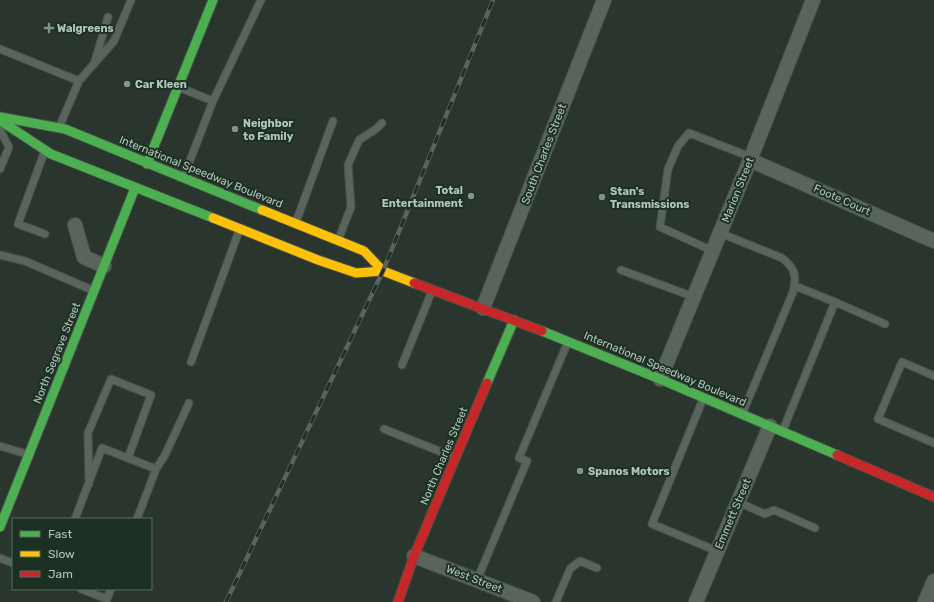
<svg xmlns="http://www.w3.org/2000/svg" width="934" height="602" font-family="Rubik,sans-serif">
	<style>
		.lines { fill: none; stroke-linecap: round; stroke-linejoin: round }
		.lane-casing { stroke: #47504a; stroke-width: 9 }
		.street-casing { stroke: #47504a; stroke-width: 16 }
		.fast-casing { stroke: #47504a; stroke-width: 11 }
		.slow-casing { stroke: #47504a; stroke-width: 11 }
		.jam-casing { stroke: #47504a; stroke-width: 11 }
		.lane { stroke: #59645d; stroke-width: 7 }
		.street { stroke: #59645d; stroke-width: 14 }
		.fast { stroke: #4caf50; stroke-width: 9 }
		.slow { stroke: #ffc107; stroke-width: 9 }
		.jam { stroke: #c62828; stroke-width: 9 }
		.rail-casing { stroke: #5a635e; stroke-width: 4.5 }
		.rail { stroke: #1d3024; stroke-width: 3; stroke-dasharray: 9; stroke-linecap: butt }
		.poi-dot { fill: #839389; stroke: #1d3024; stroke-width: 1.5 }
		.labels { text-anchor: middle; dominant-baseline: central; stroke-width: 4; stroke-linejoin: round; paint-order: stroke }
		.poi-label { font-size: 11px; font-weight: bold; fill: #b3c6bb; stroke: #1d3024; text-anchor: start }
		.street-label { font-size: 11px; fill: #b3c6bb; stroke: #1d3024 }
	</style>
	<rect width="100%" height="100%" fill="#29352d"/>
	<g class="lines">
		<defs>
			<path id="lane" d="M0,49L79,81L60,125
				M95,61L108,17
				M79,81L114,41L131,0
				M178,87L213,101L184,176
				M213,101L261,0
				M0,130L9,147L0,169
				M44,153L18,224L45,234
				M296,222L333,121
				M720,233L782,258C795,268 797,276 793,292L743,412
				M339,238L351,207L348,165L359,140L376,129L382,123
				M713,251L660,227L668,169L678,146L689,133L751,157
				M0,255L25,261L92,290
				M621,270L694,297
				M835,302L885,324
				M191,362L239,231
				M402,365L432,291
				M934,376L902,362L878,419L934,443
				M703,399L652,524L717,551
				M384,429L454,457
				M783,430L835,302L795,286
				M0,446L27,454
				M156,469L165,455L189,403
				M89,484L88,433L111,379L151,395L128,458
				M738,502L765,514L774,510L815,528
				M75,519L102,448L156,469L137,519
				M0,558L13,563
				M477,580L527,461L519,458L567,344
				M81,589L107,599L111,589
				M556,602L570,569L580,561L597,568"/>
			<path id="street" d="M750,160L934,241
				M75,225L84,257L104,266
				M483,308L604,0
				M660,379L750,160L813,0
				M414,556L533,602
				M696,602L770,426
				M925,602L934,581"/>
			<path id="fast" d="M0,117L65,129L262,210
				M1,121L51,154L213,218
				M147,164L213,0
				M542,331L660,379L837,455
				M487,383L514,320
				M0,527L135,188"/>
			<path id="slow" d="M262,210L364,251L383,271L414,283
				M213,218L318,260L356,273L383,271"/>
			<path id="jam" d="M414,283L542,331
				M837,455L934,497
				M398,602L414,556L487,383"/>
		</defs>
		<use href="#lane" class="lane-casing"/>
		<use href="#street" class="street-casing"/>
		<use href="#fast" class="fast-casing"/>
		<use href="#slow" class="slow-casing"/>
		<use href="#jam" class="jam-casing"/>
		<use href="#lane" class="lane"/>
		<use href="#street" class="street"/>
		<use href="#fast" class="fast"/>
		<use href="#slow" class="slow"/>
		<use href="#jam" class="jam"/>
		<defs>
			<path id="rail" d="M226,602L383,271L493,0"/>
		</defs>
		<use href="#rail" class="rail-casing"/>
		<use href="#rail" class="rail"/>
	</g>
	<g class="poi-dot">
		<path d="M47 22h4v4h4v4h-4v4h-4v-4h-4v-4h4z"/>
		<circle cx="127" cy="84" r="4"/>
		<circle cx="235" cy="129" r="4"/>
		<circle cx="471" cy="196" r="4"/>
		<circle cx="602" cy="197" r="4"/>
		<circle cx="580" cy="471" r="4"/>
	</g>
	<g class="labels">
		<g class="poi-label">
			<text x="57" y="28">Walgreens</text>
			<text x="135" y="84">Car Kleen</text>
			<text x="243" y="123">Neighbor<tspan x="243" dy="13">to Family</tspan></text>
			<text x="463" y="190" text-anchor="end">Total<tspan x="463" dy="13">Entertainment</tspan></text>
			<text x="610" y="191">Stan's<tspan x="610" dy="13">Transmissions</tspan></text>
			<text x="588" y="471">Spanos Motors</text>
		</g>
		<g class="street-label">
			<text transform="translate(544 154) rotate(-69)">South Charles Street</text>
			<text transform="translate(201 172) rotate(22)">International Speedway Boulevard</text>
			<text transform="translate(738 190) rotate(-68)">Marion Street</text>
			<text transform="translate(842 200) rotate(24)">Foote Court</text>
			<text transform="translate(57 353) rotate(-68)">North Segrave Street</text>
			<text transform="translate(665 369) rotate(23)">International Speedway Boulevard</text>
			<text transform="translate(444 456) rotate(-67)">North Charles Street</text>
			<text transform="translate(733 514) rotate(-67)">Emmett Street</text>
			<text transform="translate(474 579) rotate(21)">West Street</text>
		</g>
	</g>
	<rect x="12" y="518" width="140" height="72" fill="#1d3024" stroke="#596c60"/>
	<rect x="20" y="531" width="20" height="6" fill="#4caf50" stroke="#596c60"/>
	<text x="48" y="538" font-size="12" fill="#b3c6bb">Fast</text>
	<rect x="20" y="551" width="20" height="6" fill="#ffc107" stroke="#596c60"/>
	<text x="48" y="558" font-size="12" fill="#b3c6bb">Slow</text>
	<rect x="20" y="571" width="20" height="6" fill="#c62828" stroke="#596c60"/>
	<text x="48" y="578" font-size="12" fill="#b3c6bb">Jam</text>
</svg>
